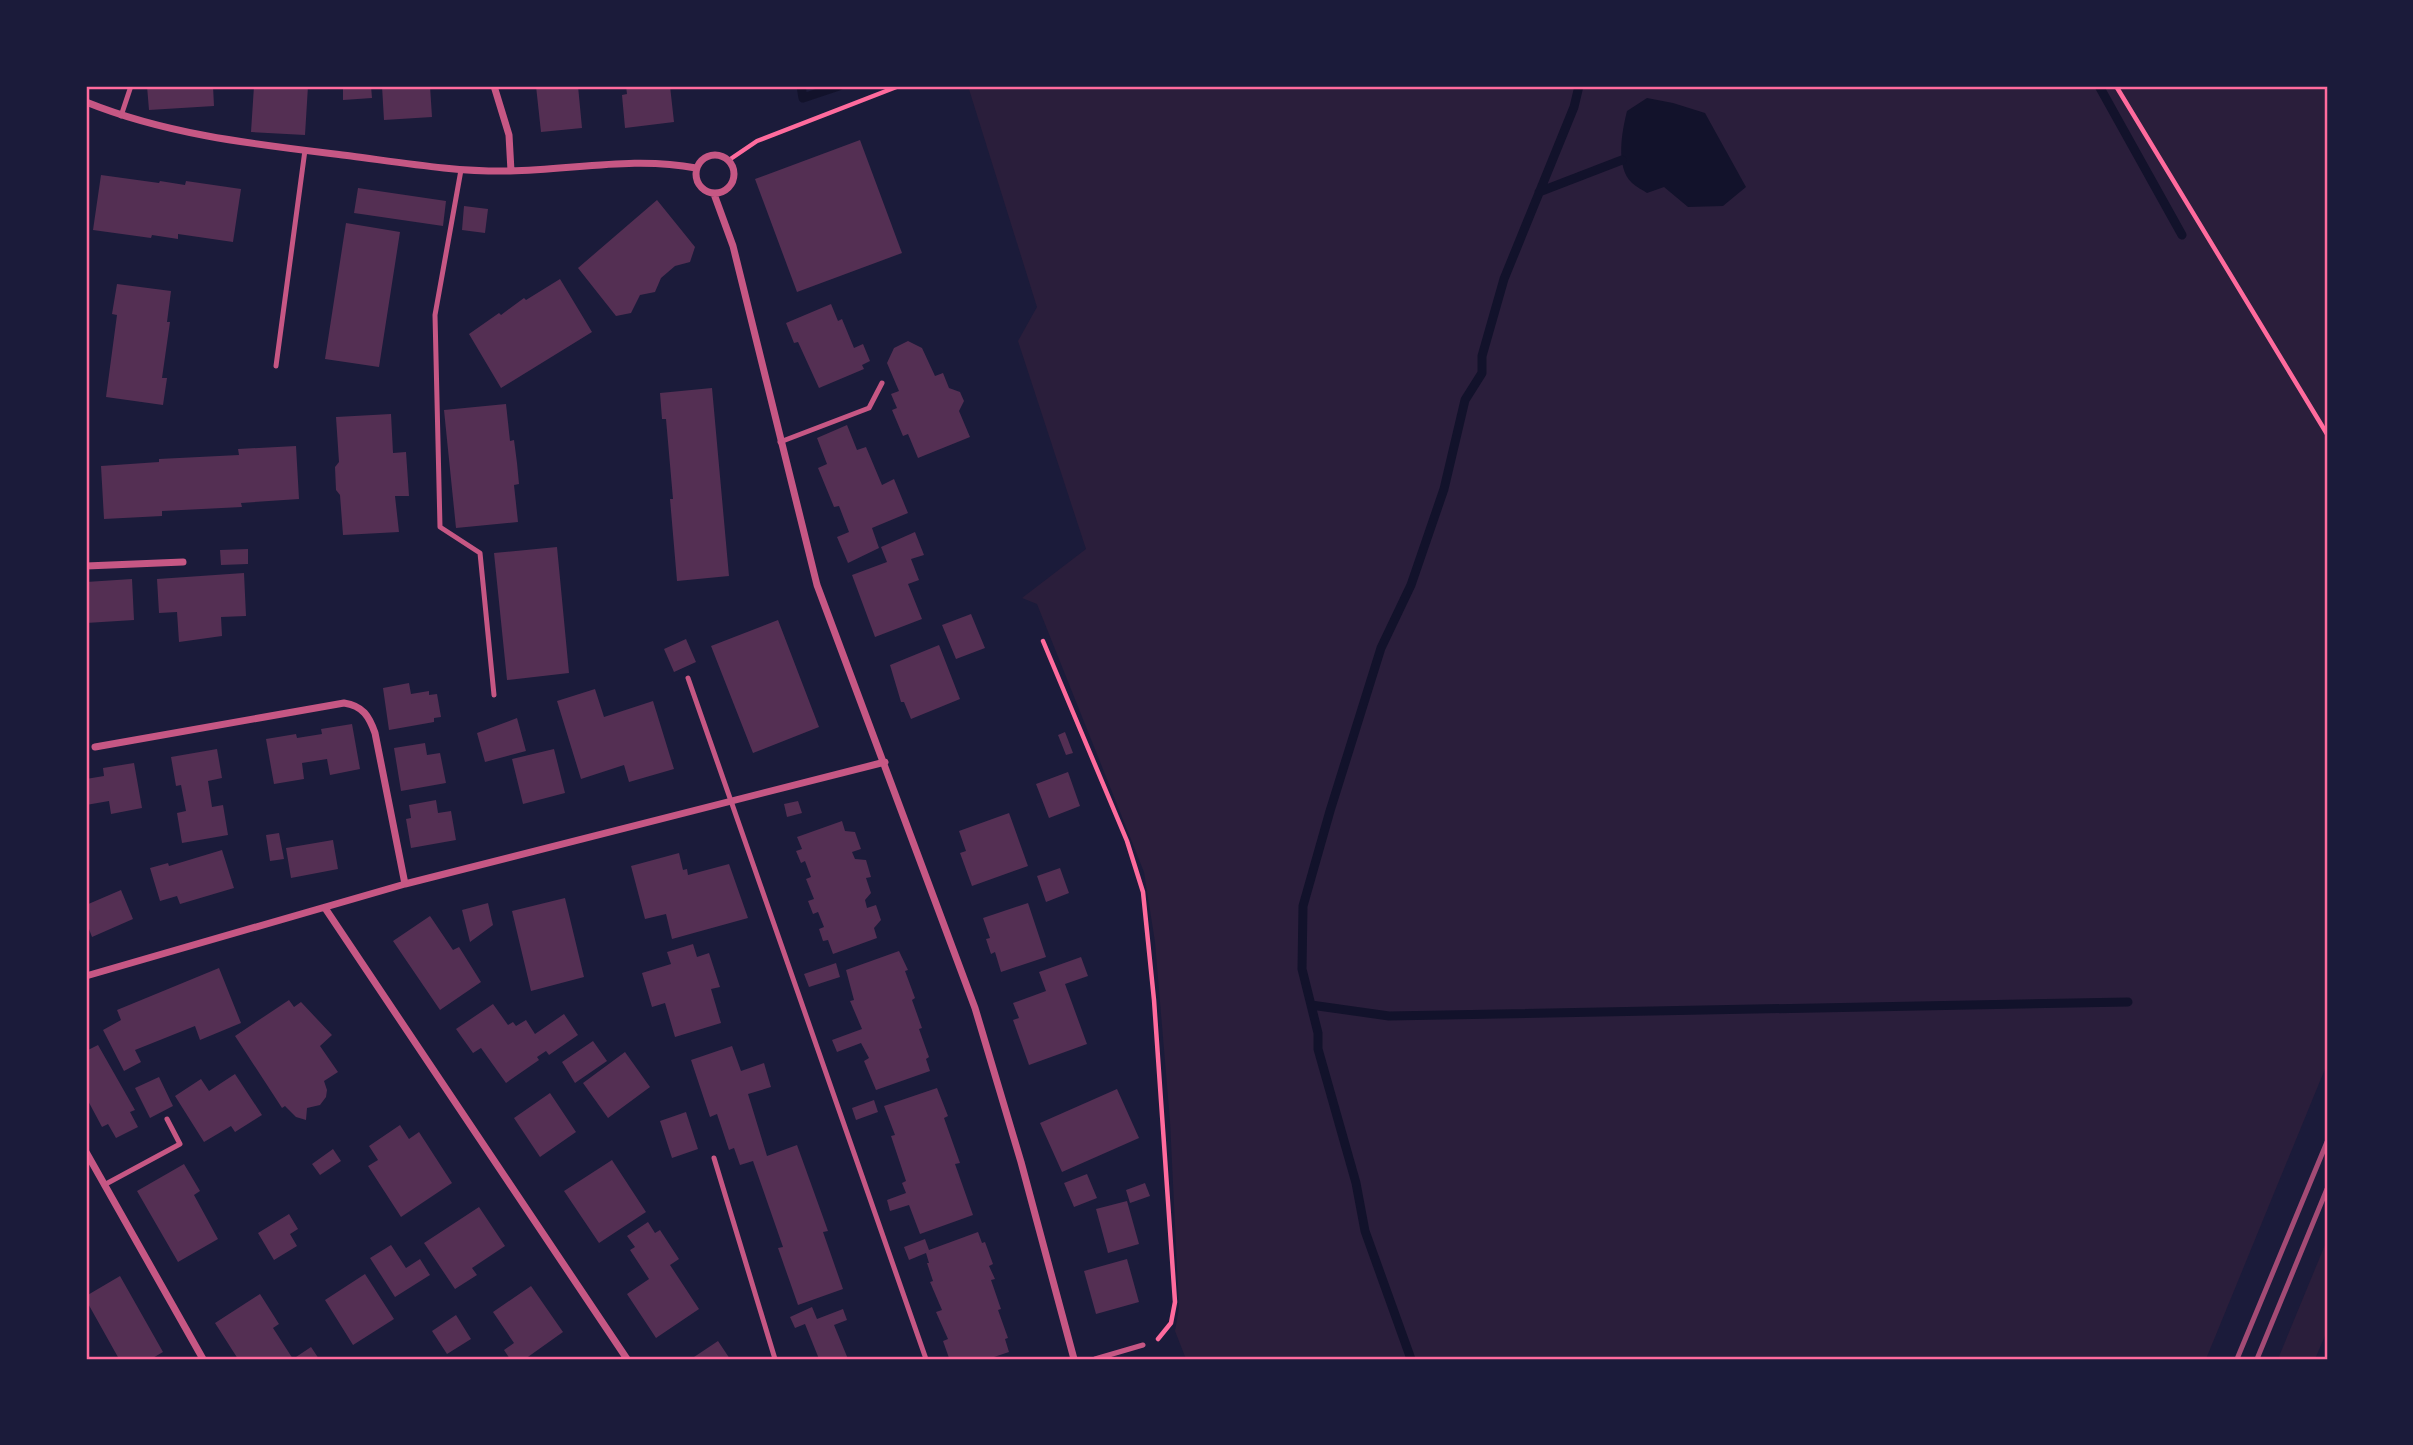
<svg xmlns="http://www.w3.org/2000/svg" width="2413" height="1445" font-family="'Source Sans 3',sans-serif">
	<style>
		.green { fill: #2a1e3b }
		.water { fill: #12122b }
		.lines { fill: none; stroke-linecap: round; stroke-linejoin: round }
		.stream { stroke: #12122b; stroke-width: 9 }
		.building { fill: #542f53 }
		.path { stroke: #ff6b9d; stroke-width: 4.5 }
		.service { stroke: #c65784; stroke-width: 5 }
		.minor { stroke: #c65784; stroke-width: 7 }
		.rail { stroke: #a44b75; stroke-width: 5 }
		.neatline { fill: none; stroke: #ff6b9d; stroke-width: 2.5 }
	</style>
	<rect width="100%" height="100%" fill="#1b1b3a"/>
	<path class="green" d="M968,86H2327V1064L2206,1359H1186L1175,1331L1179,1308L1170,1121L1155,942L1144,872L1037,604L1022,598L1086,549L1018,341L1037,307Z
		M2327,1240V1331L2315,1359H2278Z"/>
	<path class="water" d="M1647,98L1673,103L1705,113L1746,187L1723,206L1688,207L1664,187L1647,193C1643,190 1636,187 1632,183C1615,167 1622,131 1627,111Z"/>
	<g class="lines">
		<path class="stream" d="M801,86L803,98L839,86
			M2099,86L2182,235
			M1539,192L1622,160
			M1311,1005L1389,1016L2128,1002
			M1411,1359L1365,1231L1356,1183L1318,1049V1033L1302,969L1303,906L1330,811L1381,648L1411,585L1444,489L1465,400L1482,373V356L1504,279L1574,107L1579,86"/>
	</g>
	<path class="building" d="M147,86H213L214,106L149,110Z
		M254,86H308L305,135L251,132Z
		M343,86H371L372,98L343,100Z
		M382,86H430L432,117L384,120Z
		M536,86H578L582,128L541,132Z
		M626,86H670L674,122L625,128L622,95L627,94Z
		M860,140L902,253L797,292L755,179Z
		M101,175L159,183L160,181L185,185L186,181L241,189L233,242L178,234V239L152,235L151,238L93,230Z
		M358,188L446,201L443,226L354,213Z
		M657,200L695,247L690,262L675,266L661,278L655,292L640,295L631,313L616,316L578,268Z
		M464,206L488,209L485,233L462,230Z
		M346,223L400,232L379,367L325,359Z
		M560,279L592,332L501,388L469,334L499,313L501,315L524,298L526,300Z
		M117,284L171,291L167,322H170L162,378H167L163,405L106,397L117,315L112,314Z
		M831,304L838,321L842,319L854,348L863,344L870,361L862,365L864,369L819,388L798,342L794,343L786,323Z
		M908,341L922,348L935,376L943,373L949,388L960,392L964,401L959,411L970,437L918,458L908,434L903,436L892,410L897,408L891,394L899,391L887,363L894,348Z
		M712,388L729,576L677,581L670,499H673L666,419H662L660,393Z
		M506,404L510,441L514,440L517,463L519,484L514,485L518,522L456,528L444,410Z
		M391,414L393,453L406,452L409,496H395L399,532L343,535L340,495L336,490L335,467L339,462L336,417Z
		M847,425L857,450L866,447L882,485L894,479L908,513L872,528L879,548L848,563L837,537L849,532L839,506L834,507L818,468L827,464L817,438Z
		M296,446L299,499L241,503L242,507L162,511V516L104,519L101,466L159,462V459L239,455L238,449Z
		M915,532L924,555L911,559L919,580L908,584L922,619L875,637L852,575L887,562L881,547Z
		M557,547L569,673L507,680L494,553Z
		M248,549V564L221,565L220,550Z
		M244,573L246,616L221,617L222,636L179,642L177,612L159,613L157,579Z
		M132,579L134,620L86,623V582Z
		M971,614L985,648L956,659L942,625Z
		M778,620L819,727L753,753L711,646Z
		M686,639L696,662L674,672L664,649Z
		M939,645L960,699L911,719L904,702H901L890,665Z
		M409,683L411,694L429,691V695L437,694L441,717L434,718V722L389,730L383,688Z
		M595,689L604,717L653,701L674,769L629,782L624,765L581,779L557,701Z
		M517,718L526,751L485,762L477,733Z
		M352,724L360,769L330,775L327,759L302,763L304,779L274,784L266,739L296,734L297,738L322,734L321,729Z
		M1065,732L1073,753L1066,755L1058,735Z
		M425,743L427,755L440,753L446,783L401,791L394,748Z
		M217,749L222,778L208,781L212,807L223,805L228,835L182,843L177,813L186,811L181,785L176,786L171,757Z
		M554,749L565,793L523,804L512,759Z
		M134,763L142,808L111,814L109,801L86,805V779L104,776L103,768Z
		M1068,772L1080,806L1049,818L1036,784Z
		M436,800L438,813L451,811L456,840L411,848L406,819L411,818L409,805Z
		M798,801L802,813L787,817L784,804Z
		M1009,813L1028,866L972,886L960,853L966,851L959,831Z
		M842,821L845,831L855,832L861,849L852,852L855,859L866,860L871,877L866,878L871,893L865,900L867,908L876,905L881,920L874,928L877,938L833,954L828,940L823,941L819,929L824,927L818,912L813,914L808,901L814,899L806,879L811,877L805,861L801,863L796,851L802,849L797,837Z
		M279,833L284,859L270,861L266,835Z
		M333,840L338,869L291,878L286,848Z
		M222,850L234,888L180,904L177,896L160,901L150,868L168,863L169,866Z
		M679,853L683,870L687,869L688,875L729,864L748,918L672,939L666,914L645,919L631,866Z
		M1060,868L1069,893L1046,902L1037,876Z
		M121,890L133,919L92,937L86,921V905Z
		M565,898L584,977L531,991L512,911Z
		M488,903L493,925L470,942L462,910Z
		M1028,903L1046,957L1001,972L995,952L991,954L986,939L990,938L983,918Z
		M430,916L453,950L459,947L481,982L440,1010L393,941Z
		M693,944L697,957L709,953L720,987L711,989L721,1023L675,1037L665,1003L652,1007L642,973L671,964L667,952Z
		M899,951L908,970L905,971L915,998L912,1000L922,1028L919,1029L929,1057L926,1059L930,1071L876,1090L864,1061L869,1058L861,1043L837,1052L832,1040L862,1029L850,1001L854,1000L846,970Z
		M1081,957L1088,976L1065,984L1087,1044L1029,1065L1013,1020L1019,1018L1013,1003L1046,991L1039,972Z
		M836,963L840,977L809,987L804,974Z
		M219,968L241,1023L200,1040L195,1026L135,1050L141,1062L124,1071L103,1030L121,1020L117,1010Z
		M289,1000L294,1007L301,1002L332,1035L320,1046L338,1072L324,1081L327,1090L326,1097L320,1105L307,1108L306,1120L296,1117L285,1106L282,1108L235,1036Z
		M493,1004L508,1025L513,1022L516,1026L526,1020L535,1034L564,1014L578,1035L549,1055L546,1051L537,1057L539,1060L506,1083L481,1048L473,1053L456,1029Z
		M593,1041L607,1061L575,1083L562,1062Z
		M98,1045L135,1110L130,1112L138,1127L116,1138L108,1124L102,1127L86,1097V1051Z
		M732,1046L741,1071L764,1063L771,1087L748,1094L767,1156L797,1145L828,1231L823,1232L843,1289L798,1305L778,1248L783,1247L753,1161L740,1165L734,1148L729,1150L717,1114L710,1117L691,1060Z
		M625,1052L650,1087L608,1118L583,1083Z
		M235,1074L262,1115L235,1132L231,1126L204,1142L175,1096L201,1079L209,1091Z
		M159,1077L173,1106L150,1118L135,1088Z
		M937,1088L948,1116L944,1118L960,1163L955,1164L973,1215L920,1234L909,1205L890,1211L887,1200L906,1193L902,1183L906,1181L891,1136L895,1135L884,1106Z
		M1117,1089L1139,1138L1062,1172L1040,1123Z
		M550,1093L576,1132L540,1157L514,1118Z
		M874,1100L878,1112L856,1120L852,1108Z
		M686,1112L698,1149L672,1158L660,1121Z
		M400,1125L409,1139L419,1132L452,1183L401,1217L368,1166L378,1160L369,1146Z
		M333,1149L341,1161L320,1175L312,1164Z
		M612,1160L646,1212L599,1243L564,1191Z
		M184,1164L200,1191L194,1195L218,1239L178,1262L137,1191Z
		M1087,1174L1097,1198L1074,1207L1064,1183Z
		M1145,1183L1150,1196L1130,1203L1126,1190Z
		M1127,1201L1139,1244L1108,1253L1096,1209Z
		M479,1207L505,1246L472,1268L477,1275L455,1289L424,1243Z
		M289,1214L298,1229L290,1234L297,1246L274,1260L258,1233Z
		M648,1222L655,1233L660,1230L679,1259L670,1265L699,1309L656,1338L627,1294L649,1279L630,1250L635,1247L627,1236Z
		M978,1232L982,1243L985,1242L993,1264L989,1266L995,1279L991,1280L1001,1309L998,1310L1008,1338L1005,1339L1009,1352L988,1359H952L949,1358L943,1341L948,1339L936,1312L942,1310L930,1282L933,1281L927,1263H929L926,1253L909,1260L904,1247L925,1239L929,1250Z
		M391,1245L406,1268L420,1259L430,1275L395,1297L370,1258Z
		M1127,1259L1139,1302L1096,1314L1084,1271Z
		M365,1274L394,1319L353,1345L325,1300Z
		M120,1276L163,1352L151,1359H119L86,1300V1296Z
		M531,1286L563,1332L525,1359H510L504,1350L514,1343L493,1312Z
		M260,1294L279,1324L273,1328L293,1359L311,1347L319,1359H238L215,1323Z
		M812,1307L817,1319L843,1309L847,1320L834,1325L848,1359H819L805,1324L795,1328L790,1317Z
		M456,1315L471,1339L447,1354L432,1331Z
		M718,1341L730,1359H691Z"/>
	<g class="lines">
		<path class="path" d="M2116,86L2327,434
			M729,160L757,141L899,86
			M1043,641L1127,841L1143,892L1154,1000L1175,1302L1171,1323L1158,1339"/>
		<path class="service" d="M121,116L131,86
			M461,170L435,315L440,527L480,553L494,695
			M276,366L305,150
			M780,442L869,408L882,383
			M688,678L926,1359
			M714,1158L775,1359
			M104,1185L180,1144L167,1119
			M1095,1359L1143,1345"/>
		<path class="minor" d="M494,86L509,135L511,171
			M86,102C170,136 261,145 351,156C404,163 457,172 510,171C573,170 634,156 696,168
			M696 174a19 19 0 1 1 38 0a19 19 0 1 1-38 0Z
			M714,194L733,246L817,585L975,1008L1021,1162L1074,1359
			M86,566L183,562
			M95,747L344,703C363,706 369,716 375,733L405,884
			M325,908L627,1359
			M86,976L405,884L885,762
			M86,1152L203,1359"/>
		<path class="rail" d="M2237,1359L2327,1142
			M2257,1359L2327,1189"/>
	</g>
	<rect width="2413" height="1445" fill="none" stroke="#1b1b3a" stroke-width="175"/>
	<rect x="88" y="88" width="2238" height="1270" class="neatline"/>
</svg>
